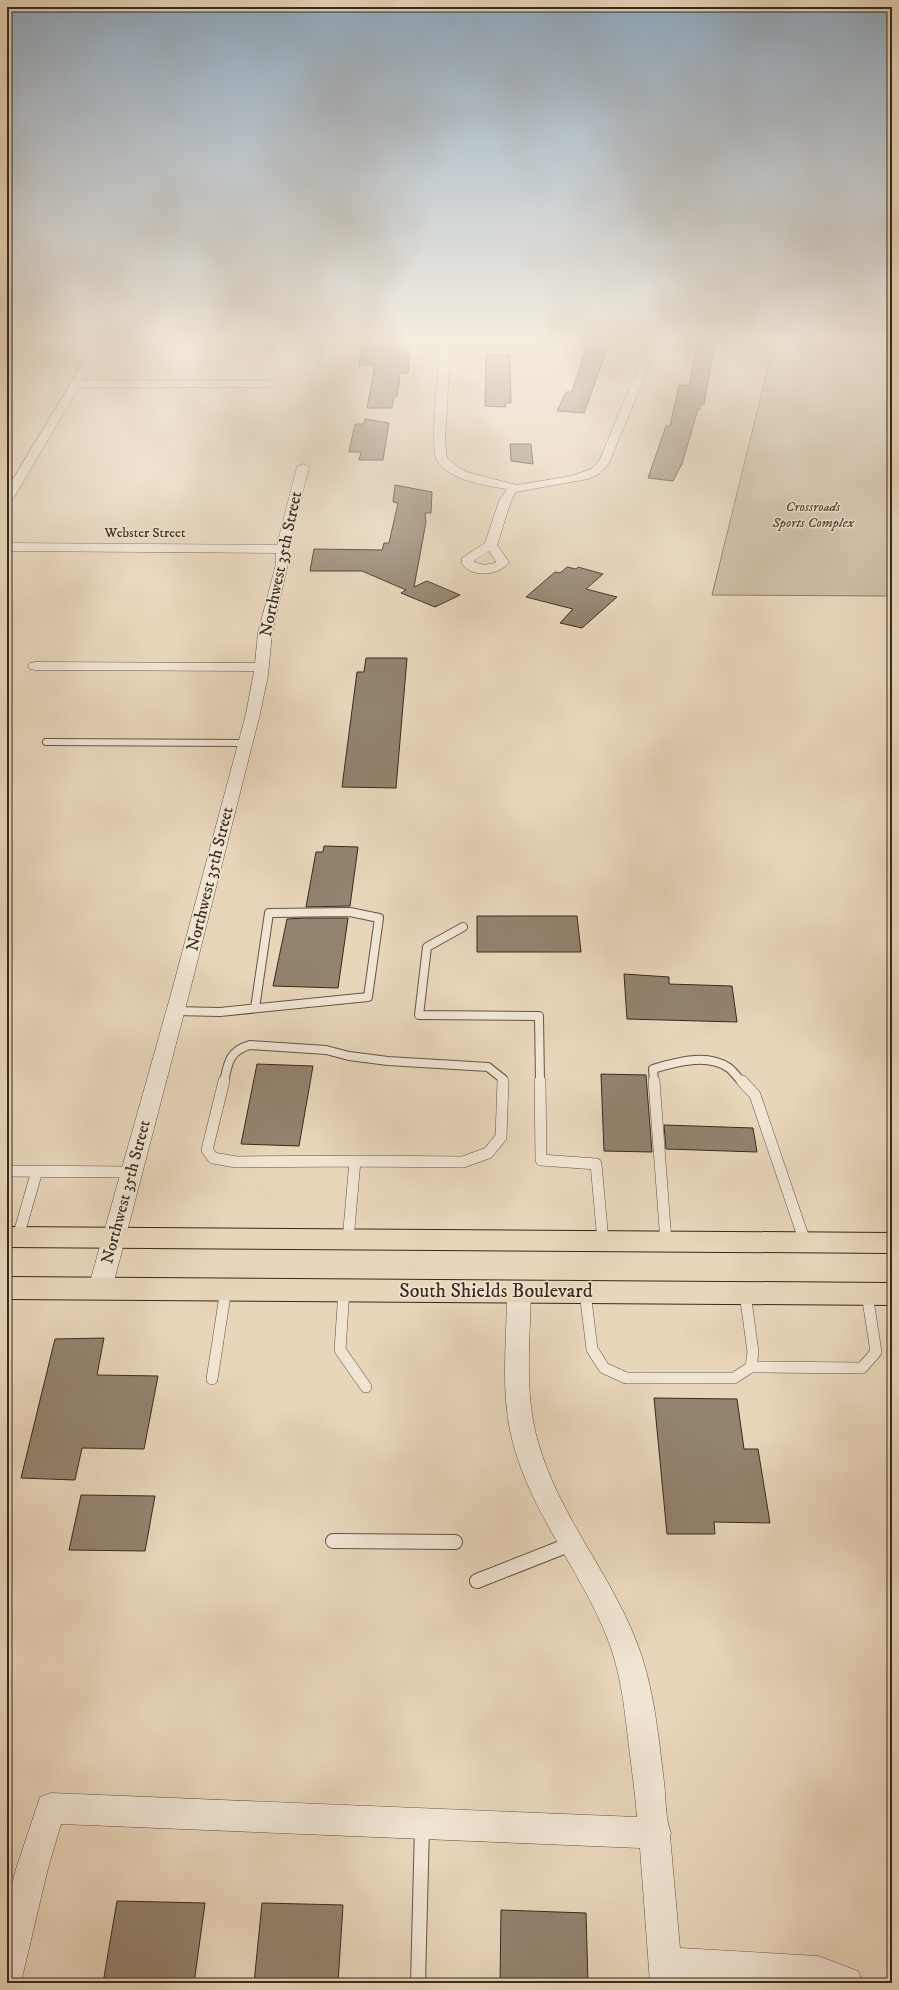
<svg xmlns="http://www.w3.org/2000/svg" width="899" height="1990" font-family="'IM FELL DW Pica',serif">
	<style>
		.green { fill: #cab9a0; stroke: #80725e }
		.building { fill: #93836f; stroke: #372a1c }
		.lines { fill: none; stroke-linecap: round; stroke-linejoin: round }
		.lane-far3-casing { stroke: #635544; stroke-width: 8 }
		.lane-far2-casing { stroke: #635544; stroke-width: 10 }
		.lane-far1-casing { stroke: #635544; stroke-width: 12 }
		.lane-casing { stroke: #635544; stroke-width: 16 }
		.street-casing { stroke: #635544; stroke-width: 1 }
		.primary-casing { stroke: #372a1c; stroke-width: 2 }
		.lane-far3 { stroke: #f0e4d3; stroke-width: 6 }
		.lane-far2 { stroke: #f0e4d3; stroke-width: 8 }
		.lane-far1 { stroke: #f0e4d3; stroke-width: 11 }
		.lane { stroke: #f0e4d3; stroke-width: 14 }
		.street { fill: #f0e4d3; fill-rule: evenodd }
		.primary { fill: #e8d6bb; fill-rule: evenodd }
		.labels { text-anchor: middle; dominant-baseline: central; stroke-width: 3; stroke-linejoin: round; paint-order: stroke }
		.far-park-label { font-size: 14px; font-style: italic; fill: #544736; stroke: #f0e4d3 }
		.far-street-label { font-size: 14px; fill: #372a1c; stroke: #f0e4d3 }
		.street-label { font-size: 17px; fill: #372a1c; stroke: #f0e4d3 }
		.near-street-label { font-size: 20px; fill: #372a1c; stroke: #f0e4d3 }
	</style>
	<rect width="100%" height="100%" fill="#e8d6bb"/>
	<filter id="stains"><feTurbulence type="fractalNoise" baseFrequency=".005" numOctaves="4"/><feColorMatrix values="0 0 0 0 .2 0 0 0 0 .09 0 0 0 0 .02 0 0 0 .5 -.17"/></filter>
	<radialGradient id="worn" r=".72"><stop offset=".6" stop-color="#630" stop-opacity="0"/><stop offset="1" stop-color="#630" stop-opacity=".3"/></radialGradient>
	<path class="green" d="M775,339L892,340V596L712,595Z"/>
	<path class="building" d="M363,340H382V344H411L408,373H400L397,396H394L392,408H367L375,365H359Z
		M697,345L714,346L704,404H701L700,409H698L682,464L673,481L648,478L666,426H670L679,385L689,386Z
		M586,348L607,349L584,413L557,411L566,392H572Z
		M486,354L510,355L511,403H505L506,407L485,406Z
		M365,419L389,423L383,460H359L361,452H349L355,424H364Z
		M510,444H531L533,464L511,461Z
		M395,485L432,492L431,513H425L426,522L414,587L427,581L460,595L435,607L401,593L406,590L362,571H310L314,549L382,550L384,543H389L398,503L393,502Z
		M567,567L576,569L578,567L603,574L586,589L617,597L582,628L560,623L573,609L526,597L555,572L560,573Z
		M366,658H407L396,788L342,787L357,672H364Z
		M324,846L358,847L350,906L306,907L316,852H323Z
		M477,916H577L581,952H477Z
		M304,918H348L338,988L273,986L287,919Z
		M624,974L669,977V984L732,986L737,1022L627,1019Z
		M257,1064L313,1066L299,1146L241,1144Z
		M601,1074L646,1075L652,1152L604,1151Z
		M664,1125L753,1128L757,1152L666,1149Z
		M104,1338L97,1375L158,1376L144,1449L82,1448L75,1480L21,1478L55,1339Z
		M654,1398L737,1399L744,1449H758L770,1523L714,1522L715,1534H667Z
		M81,1495L155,1496L145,1551L69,1550Z
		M117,1901L205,1903L194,1983H103Z
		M262,1903L343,1905L338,1983H254Z
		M501,1910L586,1913L588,1983H500Z"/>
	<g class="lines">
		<defs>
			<path id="lane-far3" d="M46,742L245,743"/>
			<path id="lane-far2" d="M463,927L427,947L419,1015L539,1016L540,1082
				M175,1011L220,1012L368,997L379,918L350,912L269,913L255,1008
				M224,1082C228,1063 229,1051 250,1045L326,1050L349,1056L388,1061L488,1067L503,1079V1082
				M654,1082L653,1069C676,1062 707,1053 729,1068C734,1072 738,1078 742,1082"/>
			<path id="lane-far1" d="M224,1081L207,1150L213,1158L236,1162L355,1161
				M540,1081L541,1160L596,1164L603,1241
				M654,1081L666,1242
				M742,1081L755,1095L805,1242
				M355,1161L463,1162L488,1153L501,1137L503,1081
				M7,1171L132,1172
				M18,1237L37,1171
				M348,1240L355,1161
				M344,1290L340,1350L366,1387
				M585,1292L592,1349L604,1368L626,1378H734L751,1367L753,1352L745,1293
				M751,1367L862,1368L876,1352L867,1294
				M212,1379L226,1289"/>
			<path id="lane" d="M333,1541L455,1542
				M477,1581L571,1544
				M418,1983L422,1827"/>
			<path id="street" d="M98,338H108L83,381H269L274,384L269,387H79L13,499L7,503V489Z
				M327,338H337L329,363L324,366L319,363Z
				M441,338H451L445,441L447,458L461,469L470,473L517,485L571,476L591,469L599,461L651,338H661L608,465L599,474L588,479L516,492L511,501L497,545L509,562C501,575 472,579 462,564V558L485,543L499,501L507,489C484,485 451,481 437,461C429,450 440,357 441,338ZM489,551L496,562L495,563L484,565L474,562V560Z
				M303,464L309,467L288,549V564L272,633L268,675L260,714L189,994L112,1289L108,1295L100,1298L92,1295L88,1289L171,994L246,714L254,671L35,670L30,669L28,666L30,663L35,662L255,663L258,633L276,564V553L7,551V543L277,545L297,467Z
				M519,1282L527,1285L531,1291C530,1341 524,1394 538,1442C560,1520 617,1580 642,1657C655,1697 659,1741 664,1782C666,1798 665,1818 671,1833L670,1836L680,1948L818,1956L858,1971L863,1983L683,1981L684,1983H650L640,1848L61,1824L47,1872L23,1974L20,1983H7V1906L15,1872L40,1797L51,1793L637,1817C635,1791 631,1765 628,1739C624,1704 620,1668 606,1635C579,1568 530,1512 512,1439C500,1391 507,1340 507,1291L511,1285Z"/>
			<path id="primary" d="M7,1227L892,1233V1253L7,1247Z
				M7,1277L892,1283V1305L7,1299Z"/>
		</defs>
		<use href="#lane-far3" class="lane-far3-casing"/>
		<use href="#lane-far2" class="lane-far2-casing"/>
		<use href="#lane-far1" class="lane-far1-casing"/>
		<use href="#lane" class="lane-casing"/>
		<use href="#street" class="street-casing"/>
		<use href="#primary" class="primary-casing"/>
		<use href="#lane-far3" class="lane-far3"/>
		<use href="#lane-far2" class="lane-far2"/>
		<use href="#lane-far1" class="lane-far1"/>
		<use href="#lane" class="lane"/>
		<use href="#street" class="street"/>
		<use href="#primary" class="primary"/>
	</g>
	<linearGradient id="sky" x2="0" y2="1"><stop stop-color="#90aac0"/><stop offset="0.55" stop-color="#f5ede0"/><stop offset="1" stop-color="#f5ede0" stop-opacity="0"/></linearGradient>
	<rect width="899" height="617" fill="url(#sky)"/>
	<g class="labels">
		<g class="far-park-label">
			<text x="813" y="507">Crossroads<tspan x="813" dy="16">Sports Complex</tspan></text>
		</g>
		<g class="far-street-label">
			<text x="145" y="533">Webster Street</text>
		</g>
		<g class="street-label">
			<text transform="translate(281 564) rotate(-78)">Northwest 35th Street</text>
			<text transform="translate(210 879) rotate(-76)">Northwest 35th Street</text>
			<text transform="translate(126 1192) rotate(-75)">Northwest 35th Street</text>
		</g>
		<g class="near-street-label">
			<text x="496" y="1291">South Shields Boulevard</text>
		</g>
	</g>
	<rect width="899" height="1990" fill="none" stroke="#e8d6bb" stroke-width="24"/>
	<rect x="8" y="8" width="883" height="1974" fill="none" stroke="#372a1c" stroke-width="2"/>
	<rect x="12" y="12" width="875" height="1966" fill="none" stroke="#372a1c"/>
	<rect width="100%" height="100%" filter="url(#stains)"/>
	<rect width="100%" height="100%" fill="url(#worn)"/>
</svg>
